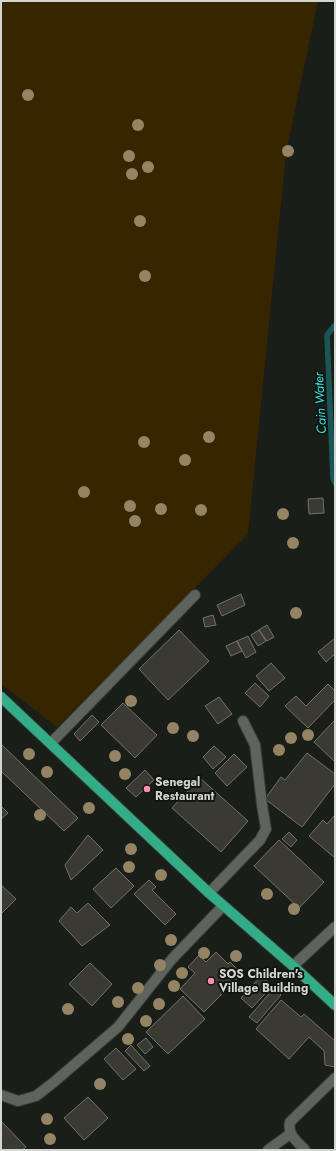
<svg xmlns="http://www.w3.org/2000/svg" width="336" height="1151" font-family="Jost,sans-serif">
	<style>
		.green { fill: #372500 }
		.lines { fill: none; stroke-linecap: round; stroke-linejoin: round }
		.stream { stroke: #1a5656; stroke-width: 5.5 }
		.building { fill: #3a3a33; stroke: #72726a }
		.minor-casing { stroke: #363935; stroke-width: 12 }
		.major-casing { stroke: #363935; stroke-width: 12 }
		.minor { stroke: #5e635c; stroke-width: 10 }
		.major { stroke: #33ac88; stroke-width: 10 }
		.tree { fill: #948464 }
		.poi-dot { fill: #ff8eb9; stroke: #11150f; stroke-width: 1.5 }
		.labels { text-anchor: middle; dominant-baseline: central; stroke-width: 4; stroke-linejoin: round; paint-order: stroke }
		.poi-label { font-size: 12px; font-weight: bold; fill: #d2d5d1; stroke: #11150f; text-anchor: start }
		.water-label { font-size: 13px; font-style: italic; fill: #35dfdf; stroke: #11150f }
	</style>
	<rect width="100%" height="100%" fill="#1a1e18"/>
	<path class="green" d="M1,1H318L286,153L248,534L57,727L1,684Z"/>
	<g class="lines">
		<path class="stream" d="M335,325L327,335L333,478L335,483"/>
	</g>
	<path class="building" d="M323,498L324,513L309,514L308,499Z
		M241,594L245,605L222,616L217,605Z
		M213,615L216,625L205,627L203,618Z
		M267,625L274,637L267,641L259,630Z
		M179,630L209,661L168,700L139,669Z
		M259,630L266,641L258,646L251,635Z
		M248,636L256,652L246,658L237,641Z
		M335,638V654L326,662L318,652Z
		M237,641L242,651L231,656L226,646Z
		M271,663L285,678L269,691L256,676Z
		M255,683L269,696L260,707L245,693Z
		M328,684L335,691V700L308,728L285,706L296,696L306,706Z
		M219,697L232,714L218,724L205,706Z
		M123,703L157,735L135,758L101,725Z
		M92,715L99,722L80,741L74,734Z
		M334,721L335,722V762L314,742Z
		M1,744L78,818L64,831L1,771Z
		M214,746L226,757L213,769L203,757Z
		M307,753L335,774V784L302,827L265,799L281,777L285,780Z
		M234,754L247,767L227,786L215,773Z
		M145,770L154,780L136,797L126,788Z
		M200,778L248,821L221,852L172,808Z
		M1,806L8,813L1,819Z
		M335,815V858L309,836L323,820L327,824Z
		M289,832L297,840L291,847L282,839Z
		M88,835L103,850L71,880L65,865Z
		M279,840L324,882L299,908L254,866Z
		M116,868L134,886L111,908L93,889Z
		M149,880L156,887L152,890L176,914L165,925L134,894Z
		M1,885L16,899L1,914Z
		M88,903L110,925L82,946L59,921L71,907L77,913Z
		M216,952L228,964L230,962L242,974L204,1012L180,989L195,973L188,967L199,955L206,962Z
		M90,963L112,984L92,1006L69,984Z
		M261,976L272,986L252,1008L241,998Z
		M274,988L281,995L257,1023L249,1017Z
		M183,996L205,1019L168,1054L146,1032Z
		M281,1000L301,1017L304,1014L335,1041V1067L325,1065L324,1051L309,1037L289,1059L256,1029Z
		M146,1038L153,1047L145,1054L137,1045Z
		M131,1045L150,1066L144,1071L125,1051Z
		M116,1048L136,1069L123,1080L104,1059Z
		M88,1097L108,1118L84,1140L64,1118Z
		M1,1121L26,1147L22,1150H1Z"/>
	<g class="lines">
		<defs>
			<path id="minor" d="M51,743L195,595
				M209,893L260,840L266,829L262,805L255,745L243,721
				M293,966L335,927
				M1,1095L18,1101L36,1096L54,1082L118,1027L172,959L223,906
				M268,1150L290,1134
				M305,1150C297,1141 287,1135 290,1122L335,1078"/>
			<path id="major" d="M1,697L209,893L293,966L335,1005"/>
		</defs>
		<use href="#minor" class="minor-casing"/>
		<use href="#major" class="major-casing"/>
		<use href="#minor" class="minor"/>
		<use href="#major" class="major"/>
	</g>
	<g class="tree">
		<circle cx="28" cy="95" r="6"/>
		<circle cx="138" cy="125" r="6"/>
		<circle cx="288" cy="151" r="6"/>
		<circle cx="129" cy="156" r="6"/>
		<circle cx="148" cy="167" r="6"/>
		<circle cx="132" cy="174" r="6"/>
		<circle cx="140" cy="221" r="6"/>
		<circle cx="145" cy="276" r="6"/>
		<circle cx="209" cy="437" r="6"/>
		<circle cx="144" cy="442" r="6"/>
		<circle cx="185" cy="460" r="6"/>
		<circle cx="84" cy="492" r="6"/>
		<circle cx="130" cy="506" r="6"/>
		<circle cx="161" cy="509" r="6"/>
		<circle cx="201" cy="510" r="6"/>
		<circle cx="283" cy="514" r="6"/>
		<circle cx="135" cy="521" r="6"/>
		<circle cx="293" cy="543" r="6"/>
		<circle cx="296" cy="613" r="6"/>
		<circle cx="131" cy="701" r="6"/>
		<circle cx="173" cy="728" r="6"/>
		<circle cx="308" cy="735" r="6"/>
		<circle cx="193" cy="736" r="6"/>
		<circle cx="291" cy="738" r="6"/>
		<circle cx="279" cy="750" r="6"/>
		<circle cx="29" cy="754" r="6"/>
		<circle cx="115" cy="756" r="6"/>
		<circle cx="47" cy="772" r="6"/>
		<circle cx="125" cy="774" r="6"/>
		<circle cx="89" cy="808" r="6"/>
		<circle cx="40" cy="815" r="6"/>
		<circle cx="131" cy="849" r="6"/>
		<circle cx="129" cy="867" r="6"/>
		<circle cx="161" cy="875" r="6"/>
		<circle cx="267" cy="894" r="6"/>
		<circle cx="294" cy="909" r="6"/>
		<circle cx="171" cy="940" r="6"/>
		<circle cx="204" cy="953" r="6"/>
		<circle cx="236" cy="956" r="6"/>
		<circle cx="160" cy="965" r="6"/>
		<circle cx="182" cy="973" r="6"/>
		<circle cx="174" cy="986" r="6"/>
		<circle cx="138" cy="988" r="6"/>
		<circle cx="118" cy="1002" r="6"/>
		<circle cx="159" cy="1004" r="6"/>
		<circle cx="68" cy="1009" r="6"/>
		<circle cx="146" cy="1021" r="6"/>
		<circle cx="128" cy="1039" r="6"/>
		<circle cx="100" cy="1084" r="6"/>
		<circle cx="47" cy="1119" r="6"/>
		<circle cx="50" cy="1139" r="6"/>
	</g>
	<g class="poi-dot">
		<circle cx="147" cy="789" r="4"/>
		<circle cx="211" cy="981" r="4"/>
	</g>
	<g class="labels">
		<g class="poi-label">
			<text x="155" y="782">Senegal<tspan x="155" dy="14">Restaurant</tspan></text>
			<text x="219" y="974">SOS Children's<tspan x="219" dy="14">Village Building</tspan></text>
		</g>
		<g class="water-label">
			<text transform="translate(320 403) rotate(-93)">Cain Water</text>
		</g>
	</g>
	<rect width="336" height="1151" fill="none" stroke="#d2d5d1" stroke-width="4"/>
</svg>
